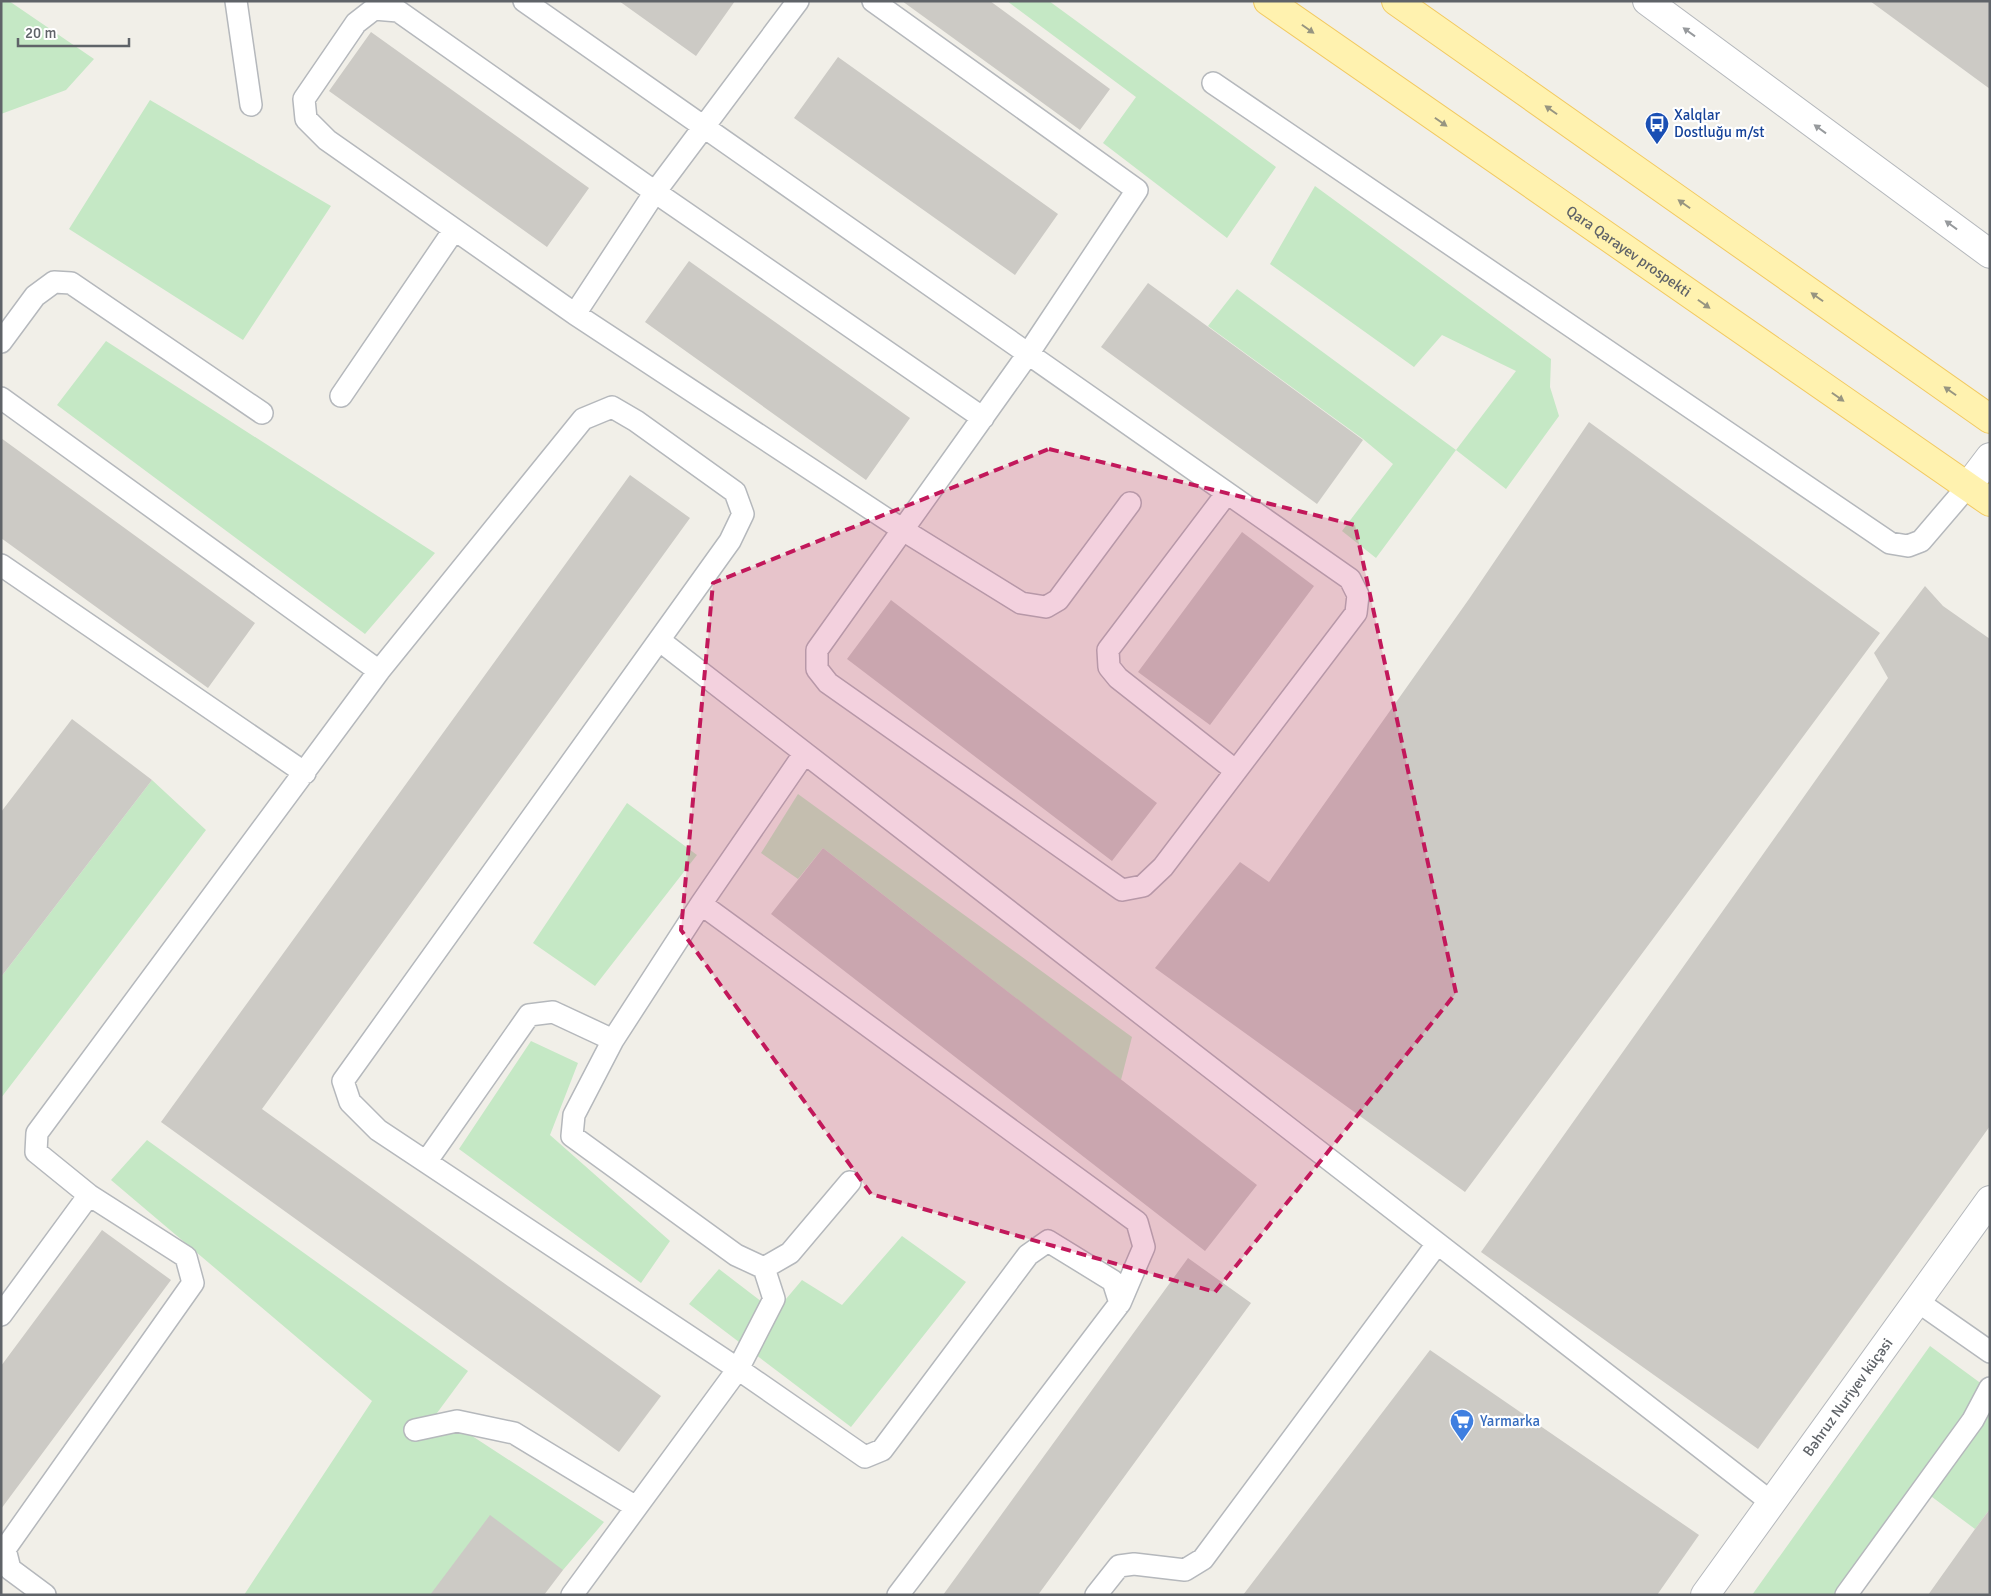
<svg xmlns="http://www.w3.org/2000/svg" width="1991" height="1596" font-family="Signika,sans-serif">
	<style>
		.green { fill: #c5e8c5 }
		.building { fill: #cccac5 }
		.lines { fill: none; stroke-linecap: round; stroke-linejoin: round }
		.service-casing { stroke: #b5b8bc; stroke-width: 24 }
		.minor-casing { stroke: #b5b8bc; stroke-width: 30 }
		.primary-casing { stroke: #f2c960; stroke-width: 30 }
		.service { stroke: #fff; stroke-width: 21 }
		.minor { stroke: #fff; stroke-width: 28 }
		.primary { stroke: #fff2af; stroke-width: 28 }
		.oneway { fill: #979581 }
		.oneway2 { fill: #979a9d }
		.marked { fill: #c2185b; fill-opacity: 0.2; stroke: #c2185b; stroke-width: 4; stroke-dasharray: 10 6; stroke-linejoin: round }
		.labels { text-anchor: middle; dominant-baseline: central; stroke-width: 4.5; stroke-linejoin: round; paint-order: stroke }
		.transit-label { font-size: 15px; fill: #164399; stroke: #fff; text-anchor: start }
		.street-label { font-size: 15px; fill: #5f6368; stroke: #fff }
		.shop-label { font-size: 15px; fill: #366cbe; stroke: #fff; text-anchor: start }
	</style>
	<rect width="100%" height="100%" fill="#f1efe8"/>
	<path class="green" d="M1,1H9L94,59L66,90L1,114Z
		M1007,1H1049L1276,167L1227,238L1103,143L1136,97Z
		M150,100L331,206L243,340L69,229Z
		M1315,186L1551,359L1550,387L1559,416L1506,489L1456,450L1376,558L1342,531L1393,464L1363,439L1208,326L1237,289L1456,450L1516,371L1442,335L1414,367L1270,264Z
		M106,341L435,553L365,634L57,405Z
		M152,780L206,830L1,1098V977Z
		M798,794L1132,1037L1121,1080L823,848L798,879L761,853Z
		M627,803L697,855L595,986L533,943Z
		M531,1041L578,1063L550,1135L670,1241L641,1283L459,1149Z
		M147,1140L468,1371L437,1413L604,1522L563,1570L430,1595H244L372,1401L111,1180Z
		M902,1236L966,1282L851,1427L689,1304L719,1269L775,1312L802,1280L842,1305Z
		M1930,1346L1990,1390V1509L1975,1529L1916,1485L1835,1595H1752Z"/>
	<path class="building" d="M619,1H735L696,56Z
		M902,1H990L1110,89L1080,130Z
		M1870,1H1990V89Z
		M371,32L589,188L547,247L329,91Z
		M838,57L1058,214L1015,275L794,118Z
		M689,261L910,418L866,480L645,322Z
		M1148,283L1363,440L1317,504L1101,347Z
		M1589,422L1880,633L1465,1192L1155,968L1240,862L1269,882L1469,599Z
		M1,438L255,623L208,688L1,538Z
		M630,475L690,518L262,1109L661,1396L619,1452L161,1122Z
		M1242,532L1314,586L1210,725L1138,672Z
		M1925,586L1943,606L1990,639V1126L1758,1449L1481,1252L1888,678L1874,653Z
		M891,600L1157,803L1112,861L847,659Z
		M72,719L152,780L1,977V812Z
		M823,848L1257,1185L1205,1251L771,914Z
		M102,1230L171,1280L1,1509V1366Z
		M1188,1258L1251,1303L1038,1595H943Z
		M1430,1350L1699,1535L1657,1595H1243Z
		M1990,1509V1595H1928L1975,1529Z
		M490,1515L563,1570L544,1595H430Z"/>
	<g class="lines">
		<defs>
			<path id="service" d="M236,1L251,105
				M524,1L1350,579L1358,595L1356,613L1163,867L1143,886L1122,890L828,683L817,669V650L1028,354L1137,190L873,1
				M1213,83L1890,543L1908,546L1921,541L1968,486
				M575,314L655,192L798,1
				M1,342L35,296L54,282L71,283L262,413
				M341,396L454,230
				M1,398L379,671
				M983,418L655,192L398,11L374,9L356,23L304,99L306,119L327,140L575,314L903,530L1021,603L1046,607L1058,600L1130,503
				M1227,493L1108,650L1109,667L1118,678L1236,771
				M1,565L305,773
				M659,640L1771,1502
				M701,904L1137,1222L1144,1247L1120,1303
				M613,1040L574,1115L572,1136L736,1255L764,1268L790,1253L850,1182
				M426,1162L529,1015L553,1012L613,1040L701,904L804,754
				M1917,1301L1990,1352
				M1,1315L89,1195
				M415,1430L457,1421L514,1433L636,1507
				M45,1595L10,1569L5,1549L193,1283L186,1257L89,1195L36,1152L37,1133L379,671L583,419L612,407L636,421L735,492L743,514L730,541L343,1081L350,1102L378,1130L738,1369L865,1457L882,1450L1028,1255L1048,1241L1113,1281L1120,1303L898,1595
				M572,1595L738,1369L774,1299L764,1268
				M1096,1595L1119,1566L1134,1564L1185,1570L1203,1559L1437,1244
				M1846,1595L1973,1420L1990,1388"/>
			<g id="minor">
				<path d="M1647,1L1990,254"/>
				<path d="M1968,486L1990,457"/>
				<path id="s1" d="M1705,1595L1990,1200"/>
			</g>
			<g id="primary">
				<path id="s2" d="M1268,1L1990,502"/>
				<path d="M1396,1L1990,419"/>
			</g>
		</defs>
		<use href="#service" class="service-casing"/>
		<use href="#minor" class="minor-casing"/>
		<use href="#primary" class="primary-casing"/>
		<use href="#service" class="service"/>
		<use href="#minor" class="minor"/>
		<use href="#primary" class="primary"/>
	</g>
	<defs><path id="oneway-solid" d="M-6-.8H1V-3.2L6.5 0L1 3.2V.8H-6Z" transform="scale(1.25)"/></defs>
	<g class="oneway">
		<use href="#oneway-solid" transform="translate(1308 29) rotate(35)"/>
		<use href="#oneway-solid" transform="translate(1551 110) rotate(-145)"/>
		<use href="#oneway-solid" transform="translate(1441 122) rotate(35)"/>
		<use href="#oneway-solid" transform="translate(1684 204) rotate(-145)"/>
		<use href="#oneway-solid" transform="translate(1817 297) rotate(-145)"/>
		<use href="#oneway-solid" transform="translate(1704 304) rotate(35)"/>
		<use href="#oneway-solid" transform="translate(1950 391) rotate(-145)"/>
		<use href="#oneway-solid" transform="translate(1838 397) rotate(35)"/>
	</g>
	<g class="oneway2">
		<use href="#oneway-solid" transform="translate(1689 32) rotate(-144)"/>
		<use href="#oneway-solid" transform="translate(1820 129) rotate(-144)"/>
		<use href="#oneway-solid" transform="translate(1951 225) rotate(-144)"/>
	</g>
	<path class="marked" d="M1049,449L1355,525L1456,993L1215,1292L871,1194L681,930L713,583Z"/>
	<defs>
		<symbol id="bus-pin" viewBox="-11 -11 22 30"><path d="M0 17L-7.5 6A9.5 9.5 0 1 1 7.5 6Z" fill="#1a4fb4" stroke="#fff"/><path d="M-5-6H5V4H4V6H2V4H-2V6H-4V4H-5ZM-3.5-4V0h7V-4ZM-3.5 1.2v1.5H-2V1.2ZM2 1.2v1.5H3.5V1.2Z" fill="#fff"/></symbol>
		<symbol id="supermarket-pin" viewBox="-11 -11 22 30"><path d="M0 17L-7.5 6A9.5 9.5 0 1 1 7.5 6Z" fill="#3f7fe0" stroke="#fff"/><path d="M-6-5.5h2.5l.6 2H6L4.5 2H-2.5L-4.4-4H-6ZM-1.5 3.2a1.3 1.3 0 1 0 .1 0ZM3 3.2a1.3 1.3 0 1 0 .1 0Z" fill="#fff"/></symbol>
	</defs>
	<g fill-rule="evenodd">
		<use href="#bus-pin" x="1643" y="110" width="28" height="38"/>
		<use href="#supermarket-pin" x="1448" y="1407" width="28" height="38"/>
	</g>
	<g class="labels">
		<g class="transit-label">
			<text x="1674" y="115">Xalqlar<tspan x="1674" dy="17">Dostluğu m/st</tspan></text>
		</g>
		<g class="street-label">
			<text stroke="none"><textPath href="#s2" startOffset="439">Qara Qarayev prospekti</textPath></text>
			<text stroke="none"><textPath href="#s1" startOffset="244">Bəhruz Nuriyev küçəsi</textPath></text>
		</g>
		<g class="shop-label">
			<text x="1480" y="1421">Yarmarka</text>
		</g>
	</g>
	<rect width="1991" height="1596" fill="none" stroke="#5f6368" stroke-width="5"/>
	<path d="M18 38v8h111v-8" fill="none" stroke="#5f6368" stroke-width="2.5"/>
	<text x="25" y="38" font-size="15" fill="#5f6368" stroke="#ffffff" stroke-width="4" paint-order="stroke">20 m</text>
</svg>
